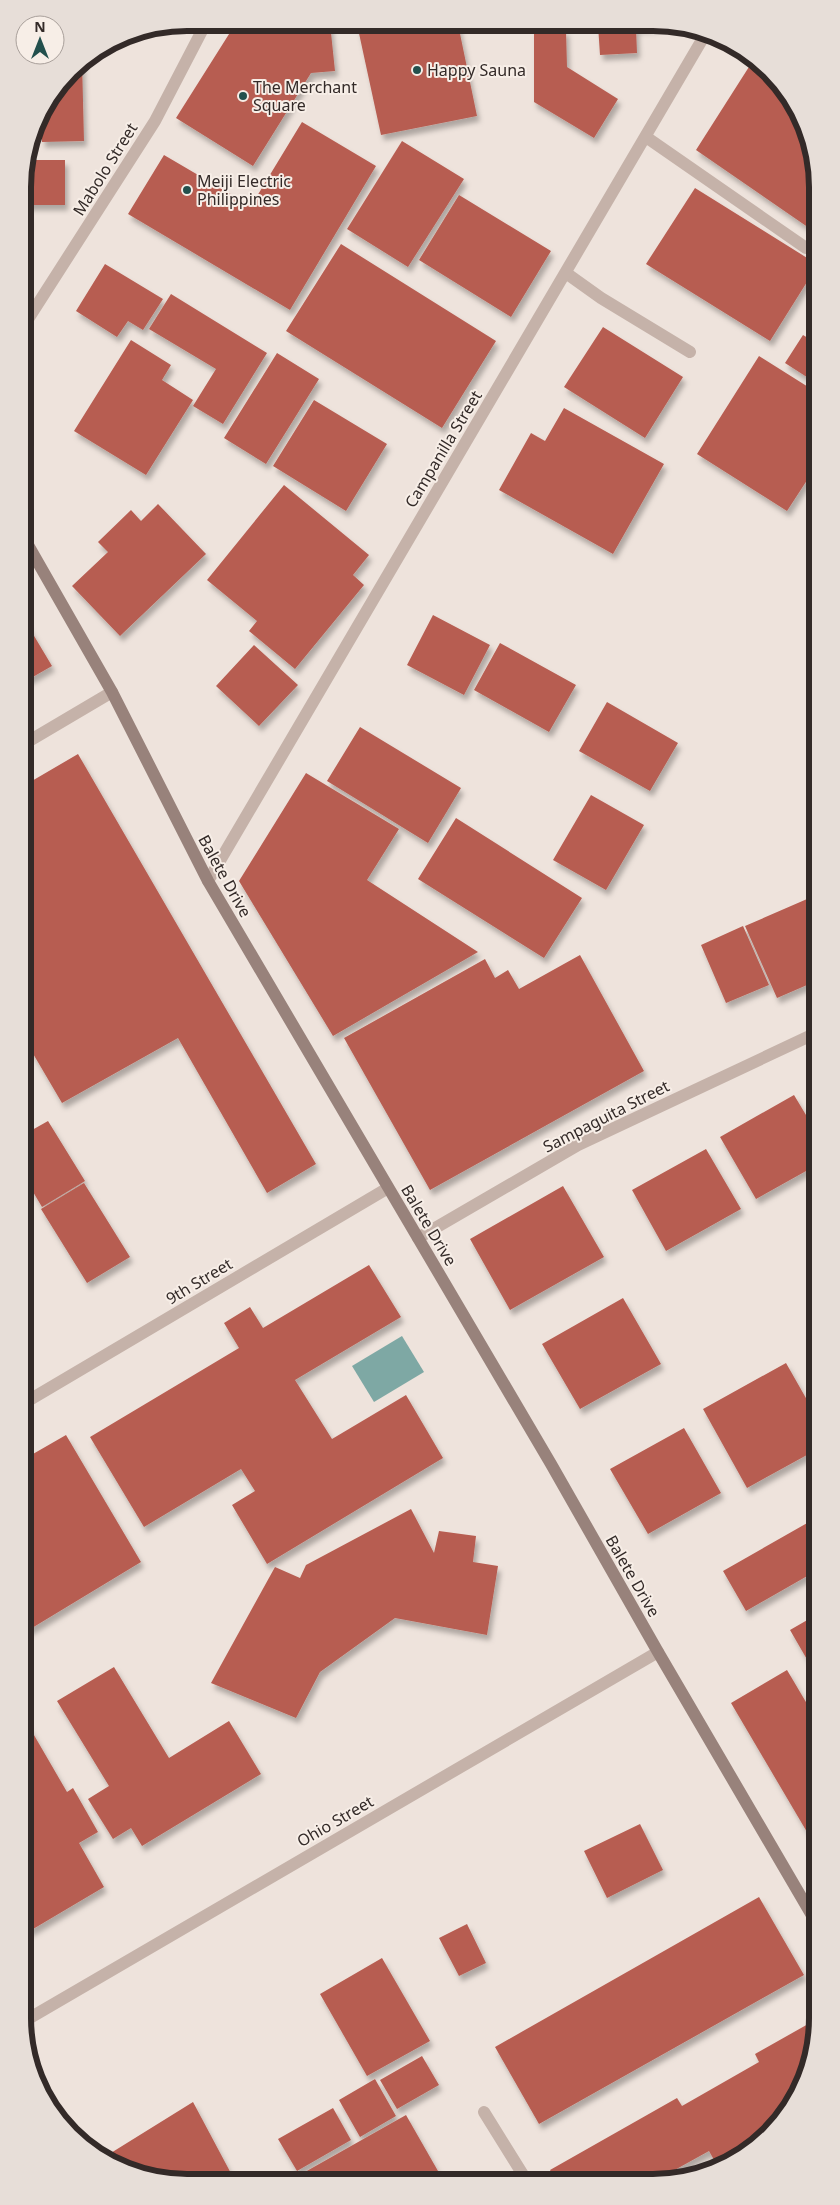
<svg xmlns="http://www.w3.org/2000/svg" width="840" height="2205" font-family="'Noto Sans',sans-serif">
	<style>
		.water { fill: #7ea8a4 }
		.building { fill: #b75d51; filter: url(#shadow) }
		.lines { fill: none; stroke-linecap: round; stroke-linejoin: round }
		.lane { stroke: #c5b2a9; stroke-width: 12 }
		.street { stroke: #c5b2a9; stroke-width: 12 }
		.secondary { stroke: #98827b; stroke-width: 12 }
		.poi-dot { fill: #23504d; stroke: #f7eee7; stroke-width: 2 }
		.labels { text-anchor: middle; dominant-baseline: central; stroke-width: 4; stroke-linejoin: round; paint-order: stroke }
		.poi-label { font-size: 16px; fill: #332a28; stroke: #f7eee7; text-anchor: start }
		.street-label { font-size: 16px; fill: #332a28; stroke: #f7eee7 }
		.rim { fill: none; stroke: #332a28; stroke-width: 6 }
	</style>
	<defs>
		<filter id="shadow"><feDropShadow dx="3" dy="5.5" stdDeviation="2.5" flood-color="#0004"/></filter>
	</defs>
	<rect width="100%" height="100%" fill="#eee3dc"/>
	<path class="water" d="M402,1336L424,1372L374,1402L352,1366Z"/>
	<path class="building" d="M236,23H330L335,71L311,73L253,166L176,118Z
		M357,24H458L477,116L381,135Z
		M598,25H655V27L636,28L637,53L600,55Z
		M534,30H566L567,67L618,99L594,138L534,102Z
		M754,59L769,70L812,145V230L696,150Z
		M82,61L84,141L42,142L41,112Z
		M302,122L376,166L290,310L128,214L164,155L251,206Z
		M402,141L464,179L408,267L347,229Z
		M27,160H65V205H23V176Z
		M695,188L812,261V274L770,341L646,264Z
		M459,195L551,251L511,317L419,260Z
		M23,216H27L25,294L23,297Z
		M341,244L496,341L442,428L286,331Z
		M105,264L163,299L143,330L128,321L117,337L76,311Z
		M171,294L267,353L223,424L193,406L216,369L149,329Z
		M603,327L683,377L645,438L564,387Z
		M803,335L813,341V381L785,363Z
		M131,340L171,365L162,380L193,400L146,475L74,431Z
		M277,353L319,379L266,464L224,438Z
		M759,356L813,390V471L787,511L697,454Z
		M314,400L387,444L346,511L273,466Z
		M564,408L664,464L613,554L499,490L531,433L545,441Z
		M284,485L369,555L353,575L364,585L295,669L249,631L257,621L207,580Z
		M813,492V505L807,502Z
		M158,504L206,554L120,636L72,586L108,552L98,542L131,510L141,521Z
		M433,615L490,645L464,695L407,665Z
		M24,619L52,666L24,682Z
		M500,643L576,685L549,732L474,690Z
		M254,645L298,685L259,726L216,686Z
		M607,702L678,743L650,791L579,751Z
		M360,727L461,788L428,843L327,781Z
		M78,754L316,1164L267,1193L178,1038L62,1103L25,1040V785Z
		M306,773L399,829L367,880L478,952L333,1036L239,881Z
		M591,795L644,825L606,890L553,860Z
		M456,818L582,898L544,958L418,879Z
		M814,896V982L777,998L745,926Z
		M743,926L769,985L726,1003L701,945Z
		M580,955L644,1071L430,1190L344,1038L485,959L495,978L508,970L519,989Z
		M815,1087V1098L810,1089Z
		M794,1095L815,1130V1166L756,1199L720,1137Z
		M48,1121L85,1181L42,1207L26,1180L25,1134Z
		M706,1149L741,1209L666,1251L632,1190Z
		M84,1183L130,1257L87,1283L41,1209Z
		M563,1186L604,1257L510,1310L470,1239Z
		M369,1265L401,1317L295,1380L332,1439L406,1395L443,1458L267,1564L232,1505L255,1491L241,1469L144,1527L90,1437L239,1348L224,1323L250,1307L263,1328Z
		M623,1298L661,1364L580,1409L542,1344Z
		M815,1348V1361L810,1351Z
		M786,1363L815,1414L816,1450L747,1488L703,1409Z
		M684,1428L721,1493L648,1534L610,1469Z
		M66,1435L141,1562L27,1631L26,1458Z
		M411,1509L434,1553L439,1531L476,1536L473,1562L498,1566L487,1635L395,1618L320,1672L296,1718L211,1683L275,1567L300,1578L306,1565Z
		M816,1518V1571L746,1611L723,1571Z
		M816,1615V1675L790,1630Z
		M114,1667L169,1758L229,1721L261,1774L142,1846L131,1828L113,1839L88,1799L109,1786L57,1701Z
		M787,1670L816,1719L817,1849L731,1703Z
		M27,1723L67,1792L73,1788L98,1832L79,1843L104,1887L28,1932Z
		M640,1824L663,1870L607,1898L584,1851Z
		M759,1897L804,1975L539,2124L495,2047Z
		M467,1924L486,1963L459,1976L439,1938Z
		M382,1958L430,2041L367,2076L320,1994Z
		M817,2019V2029L805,2081L777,2126L744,2155L718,2167L709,2151L662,2177L554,2178L550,2170L677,2098L682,2106L759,2062L755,2054Z
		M422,2056L439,2085L397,2109L380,2080Z
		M375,2079L396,2116L360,2137L339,2100Z
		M193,2102L234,2179H155L110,2163L106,2156Z
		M333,2108L351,2140L297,2171L278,2139Z
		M406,2115L442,2178L309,2179L305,2172Z"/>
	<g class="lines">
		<path class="lane" d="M646,137L806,248
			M566,273L601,298L690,352"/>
		<path class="street" d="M23,327L155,121L206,23
			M24,744L112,692
			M208,881L706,33
			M418,1238L578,1145L814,1034
			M26,1402L388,1188
			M28,2019L658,1652
			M484,2112L525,2178"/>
		<path class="secondary" d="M24,538L112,692L208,881L551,1464L658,1652L817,1924"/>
	</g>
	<g class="poi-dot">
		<circle cx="417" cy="70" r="5"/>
		<circle cx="243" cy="96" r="5"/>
		<circle cx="187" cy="190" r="5"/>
	</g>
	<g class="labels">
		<g class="poi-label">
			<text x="427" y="70">Happy Sauna</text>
			<text x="253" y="87">The Merchant<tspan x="253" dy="18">Square</tspan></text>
			<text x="197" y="181">Meiji Electric<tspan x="197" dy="18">Philippines</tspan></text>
		</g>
		<g class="street-label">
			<text transform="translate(105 169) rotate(-58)">Mabolo Street</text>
			<text transform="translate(443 449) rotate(-59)">Campanilla Street</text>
			<text transform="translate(225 876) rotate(61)">Balete Drive</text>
			<text transform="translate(606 1116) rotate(-27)">Sampaguita Street</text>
			<text transform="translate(429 1225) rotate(59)">Balete Drive</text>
			<text transform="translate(199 1281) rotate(-31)">9th Street</text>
			<text transform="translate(633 1576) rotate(60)">Balete Drive</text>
			<text transform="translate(335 1821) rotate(-30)">Ohio Street</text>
		</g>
	</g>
	<path d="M0 0H840V2205H0ZM187 31H653A156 156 0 0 1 809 187V2018A156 156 0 0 1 653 2174H187A156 156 0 0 1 31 2018V187A156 156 0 0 1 187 31Z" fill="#e7ded8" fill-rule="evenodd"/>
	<path class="rim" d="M187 31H653A156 156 0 0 1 809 187V2018A156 156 0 0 1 653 2174H187A156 156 0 0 1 31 2018V187A156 156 0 0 1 187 31Z"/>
	<g transform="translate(40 40)"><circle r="24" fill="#f7eee7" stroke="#a9a09b"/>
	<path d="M0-4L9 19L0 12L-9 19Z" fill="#23504d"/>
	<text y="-8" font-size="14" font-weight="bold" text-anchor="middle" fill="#332a28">N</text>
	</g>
</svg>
